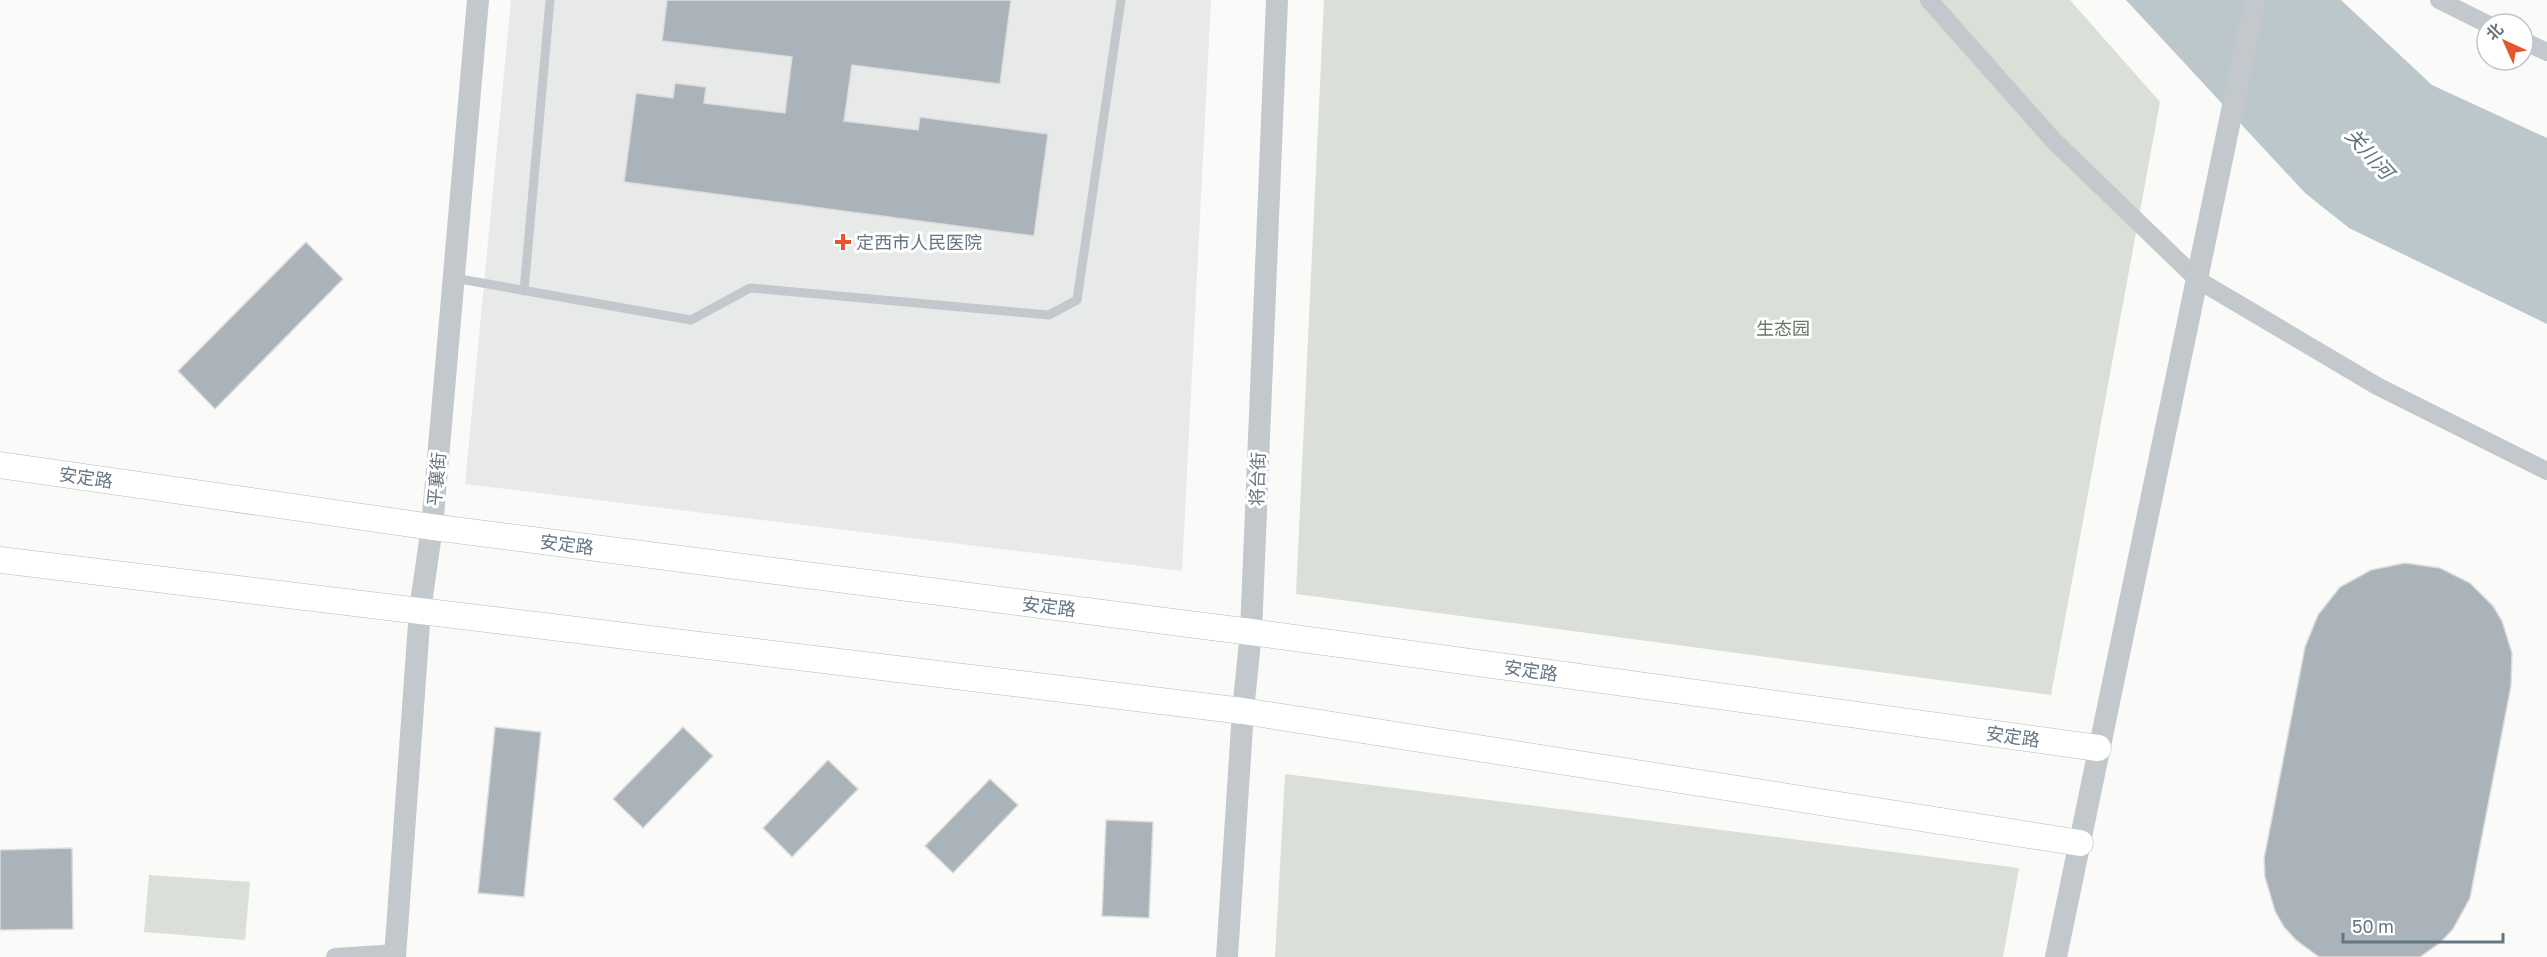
<svg xmlns="http://www.w3.org/2000/svg" width="2547" height="957" font-family="'Golos Text','Noto Sans SC',sans-serif">
	<style>
		.built { fill: #e8e9e9 }
		.green { fill: #dadfd7 }
		.water { fill: #bbc7cb }
		.building { fill: #aab3b9; stroke: #dcdcda; stroke-width: 1.5 }
		.lines { fill: none; stroke-linecap: round; stroke-linejoin: round }
		.secondary-casing { stroke: #b3babf; stroke-width: 27 }
		.service { stroke: #c3c8cc; stroke-width: 9 }
		.minor { stroke: #c3c8cc; stroke-width: 18 }
		.tertiary { stroke: #c3c8cc; stroke-width: 22 }
		.secondary { stroke: #fff; stroke-width: 26 }
		.poi-dot { fill: #e4572e; stroke: #fff; stroke-width: 2 }
		.labels { text-anchor: middle; dominant-baseline: central; stroke-width: 6; stroke-linejoin: round; paint-order: stroke }
		.poi-label { font-size: 18px; fill: #657683; stroke: #fff; text-anchor: start }
		.park-label { font-size: 18px; fill: #687a64; stroke: #fff }
		.street-label { font-size: 18px; fill: #657683; stroke: #fff }
		.water-label { font-size: 20px; font-style: italic; fill: #60757c; stroke: #fff }
	</style>
	<rect width="100%" height="100%" fill="#fafaf8"/>
	<path class="built" d="M511,0H1211L1182,571L465,484Z"/>
	<path class="green" d="M1324,0H2070L2160,102L2051,695L1296,594Z
		M1285,774L2019,868L2003,957H1275Z
		M149,875L250,882L245,940L144,932Z"/>
	<path class="water" d="M2126,0H2341L2432,85L2547,138V324L2349,228L2305,193Z"/>
	<path class="building" d="M667,0H1011L1000,84L852,65L844,121L918,130L920,117L1048,134L1034,236L624,182L636,93L673,98L675,83L706,87L704,103L785,113L792,57L662,41Z
		M306,242L343,279L215,409L178,371Z
		M2405,563L2440,568L2470,583L2493,606L2502,621L2512,653L2511,686L2470,898L2453,929L2441,942L2420,957H2319L2296,940L2284,927L2275,911L2265,877L2264,859L2305,647L2318,615L2340,587L2371,570Z
		M495,727L541,732L524,897L478,893Z
		M683,727L713,756L643,828L613,799Z
		M828,760L858,789L792,857L763,828Z
		M990,779L1018,805L953,873L925,846Z
		M1106,820L1153,822L1149,918L1102,916Z
		M72,848L73,929L0,930V850Z"/>
	<g class="lines">
		<defs>
			<path id="secondary" d="M0,465L432,527L1251,632L2098,748
				M0,560L1243,711L2080,843"/>
		</defs>
		<use href="#secondary" class="secondary-casing"/>
		<path class="service" d="M454,278L691,320L750,288L1049,315L1077,300L1121,0
			M524,291L550,0"/>
		<path class="minor" d="M1929,0L2053,140L2198,280L2377,386L2547,471
			M2439,0L2487,24
			M2523,41L2547,52
			M335,957L396,953"/>
		<path class="tertiary" d="M395,957L420,610L432,527L478,0
			M1227,957L1243,711L1251,632L1277,0
			M2056,957L2255,0"/>
		<use href="#secondary" class="secondary"/>
	</g>
	<path class="poi-dot" d="M840 233h6v6h6v6h-6v6h-6v-6h-6v-6h6z"/>
	<g class="labels">
		<g class="poi-label">
			<text x="856" y="242">定西市人民医院</text>
		</g>
		<g class="park-label">
			<text x="1783" y="328">生态园</text>
		</g>
		<g class="street-label">
			<text transform="translate(86 477) rotate(8)">安定路</text>
			<text transform="translate(436 479) rotate(-85)">平襄街</text>
			<text transform="translate(1257 479) rotate(-88)">将台街</text>
			<text transform="translate(567 544) rotate(7)">安定路</text>
			<text transform="translate(1049 606) rotate(7)">安定路</text>
			<text transform="translate(1531 670) rotate(8)">安定路</text>
			<text transform="translate(2013 736) rotate(8)">安定路</text>
		</g>
		<g class="water-label">
			<text transform="translate(2370 153) rotate(48)">关川河</text>
		</g>
	</g>
	<g transform="translate(2505 42) rotate(315)"><circle r="28" fill="#ffffff" stroke="#c1c8cd" stroke-width="1.5"/>
	<path d="M0-4.5L10 22L0 15L-10 22Z" fill="#e4572e"/>
	<text y="-9" font-size="16" font-weight="bold" text-anchor="middle" fill="#657683">北</text>
	</g>
	<path d="M2343 933v9h160v-9" fill="none" stroke="#657683" stroke-width="3"/>
	<text x="2352" y="933" font-size="18" fill="#657683" stroke="#ffffff" stroke-width="4.5" paint-order="stroke">50 m</text>
</svg>
